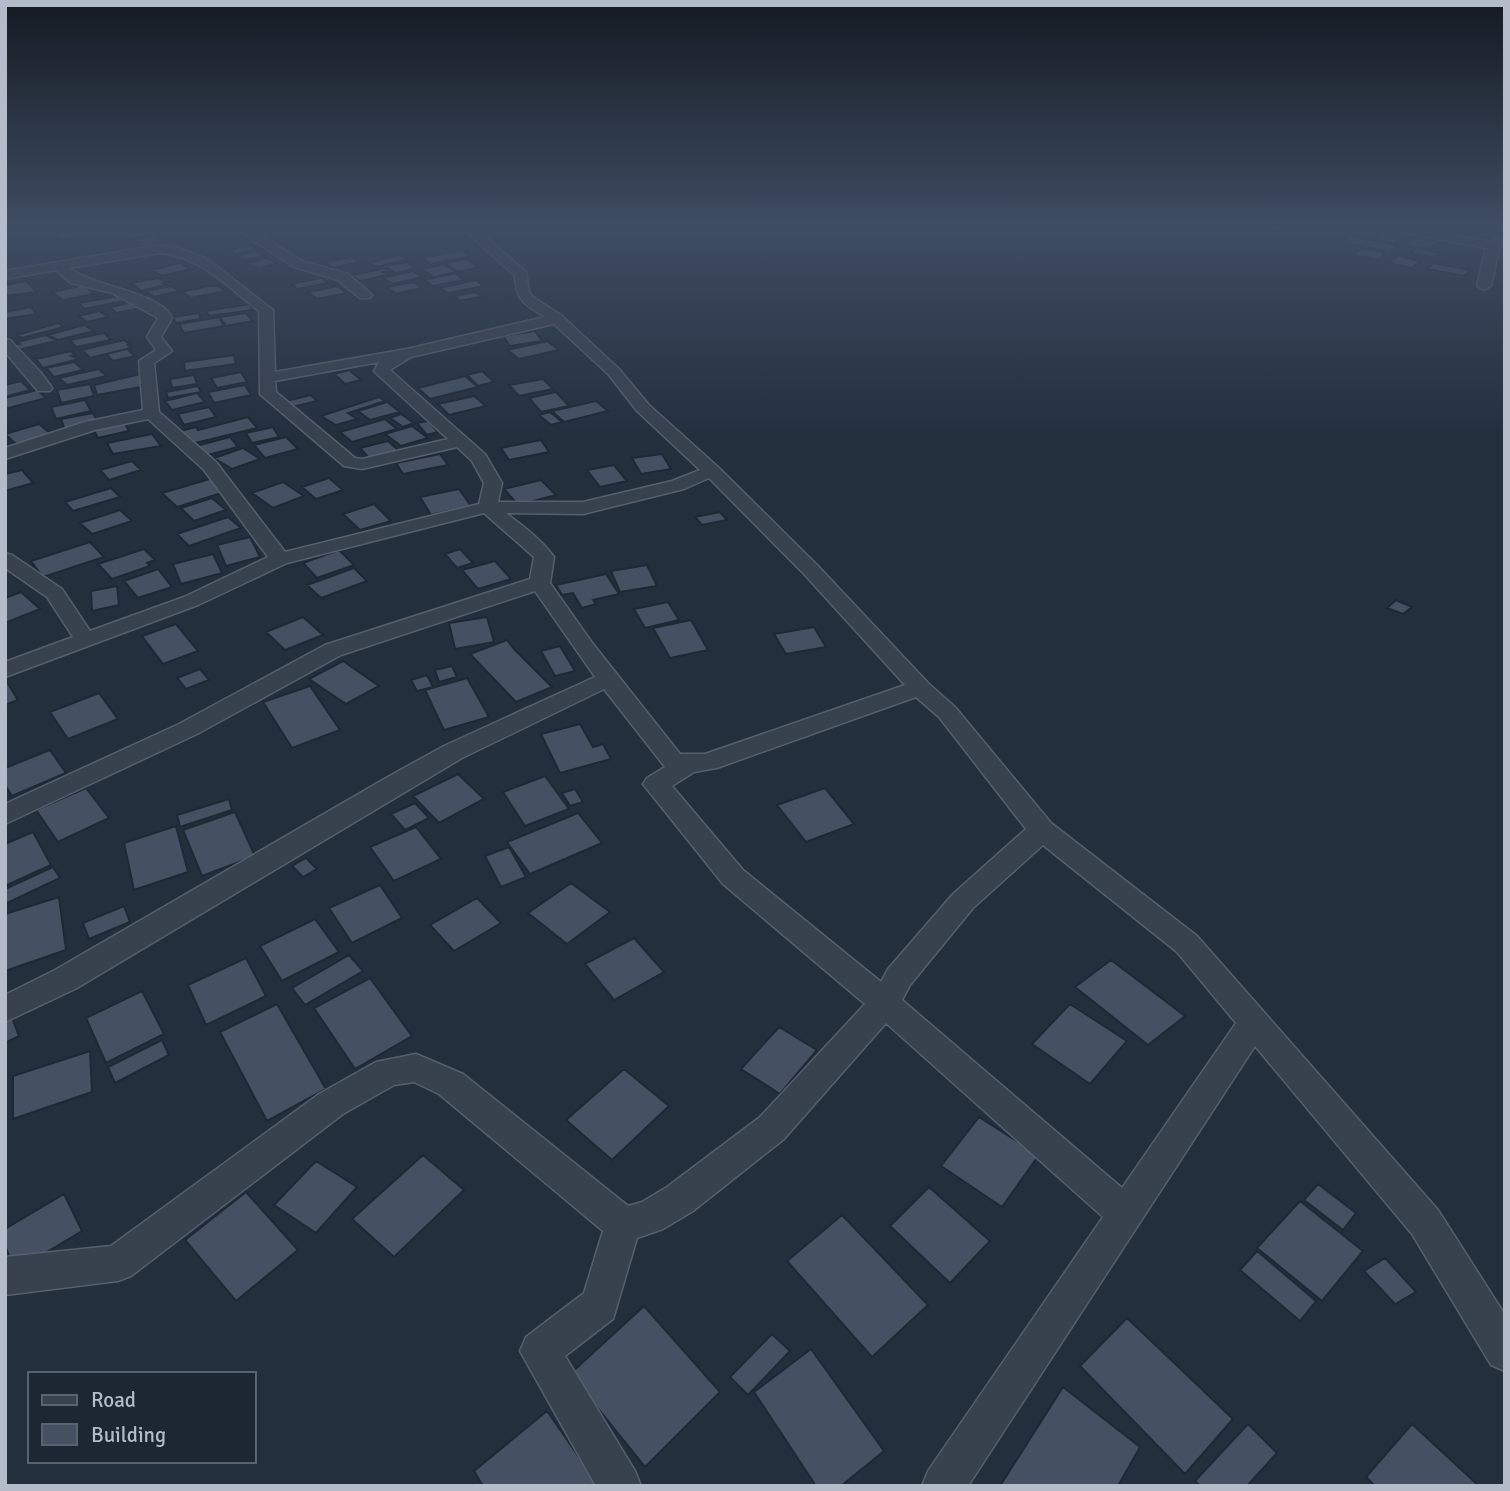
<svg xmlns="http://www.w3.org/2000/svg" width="1510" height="1491" font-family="Signika,sans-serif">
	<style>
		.building { fill: #455162; stroke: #1f2835; stroke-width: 2 }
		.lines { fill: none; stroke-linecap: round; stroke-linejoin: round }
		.street-casing { stroke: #565f6c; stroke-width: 3 }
		.street { fill: #38414e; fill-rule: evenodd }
	</style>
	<rect width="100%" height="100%" fill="#242f3e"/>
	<path class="building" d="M61,227L77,237L61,240L46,230Z
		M1265,227H1291L1310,230L1302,236L1263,228Z
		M1354,227L1376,231L1368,237L1346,233Z
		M154,229L157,235L130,239L127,233Z
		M1381,231L1404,235L1395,243L1371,239Z
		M156,236L164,243L142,247L135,239Z
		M1349,236L1397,245L1390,252L1341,242Z
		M1412,237L1439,241L1431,249L1404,245Z
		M251,245L259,249L236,254L228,250Z
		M1362,248L1386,253L1378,260L1353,255Z
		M1417,248L1440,253L1433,257L1411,253Z
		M462,250L471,256L431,264L422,258Z
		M255,251L264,256L245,260L236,256Z
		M399,255L407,259L377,267L369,263Z
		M1398,256L1421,261L1411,268L1388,263Z
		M351,257L359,262L333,268L324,262Z
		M266,258L278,263L259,268L247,263Z
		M466,259L479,267L458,272L445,263Z
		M406,262L417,268L396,273L385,266Z
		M180,263L191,269L162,276L151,270Z
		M1433,263L1470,270L1464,276L1427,269Z
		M444,264L456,272L434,277L422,269Z
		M386,268L390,271L381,272L395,273L360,281L352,275Z
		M413,271L423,277L393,284L383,278Z
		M455,273L464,280L433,286L424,280Z
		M157,278L169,282L163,283L166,285L141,291L132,283Z
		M321,278L328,283L298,289L291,284Z
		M476,280L484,286L448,293L440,288Z
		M26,281L37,292L5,296V285Z
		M414,282L422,288L396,294L387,287Z
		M84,285L94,294L63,300L52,292Z
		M171,286L179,291L154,297L146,291Z
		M208,286H218L225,291L191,298L182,292Z
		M338,286L347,293L317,299L308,292Z
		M476,292L481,297L460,301L455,296Z
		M119,296L124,301L84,309L79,303Z
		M134,302L141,308L116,313L110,307Z
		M250,304L252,310L209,316L206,311Z
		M31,307L36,314L5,319V312Z
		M99,311L108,317L87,322L79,316Z
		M199,313L201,319L176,323L173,317Z
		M246,313L253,321L226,326L220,317Z
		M219,317L224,326L184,333L179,324Z
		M58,323L64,327L22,338L17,335Z
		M84,325L94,331L58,340L48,335Z
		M535,331L542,341L510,346L503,336Z
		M104,333L111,340L76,347L70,340Z
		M46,335L56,341L18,350L13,346L20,344L17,342Z
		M124,340L131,345H128L131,348L90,358L82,350Z
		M547,341L559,350L519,359L507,350Z
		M127,349L135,356L113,361L106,354Z
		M71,351L75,355L71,356L79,359L43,368L36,359Z
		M234,355L236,364L185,371L184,362Z
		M74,362L83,370L54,377L46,368Z
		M98,369L107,376L67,385L59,378Z
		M349,370L361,380L345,384L334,374Z
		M482,371L494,382L478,386L467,375Z
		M241,372L247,382L217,388L211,378Z
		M140,374L146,386L97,395L94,385Z
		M194,375L197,384L172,388L170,379Z
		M465,376L478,387L430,399L418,388Z
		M543,379L553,389L519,396L509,385Z
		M21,381L30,390L5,397V385Z
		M90,384L94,396L61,403L57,390Z
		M245,385L251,395L214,403L208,392Z
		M198,386L201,392L168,398L166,392Z
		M37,390L46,398L5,409V398Z
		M556,392L569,406L541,412L529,398Z
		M197,393L205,402L172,410L165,401Z
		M311,395L317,401L292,407L286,401Z
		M474,396L486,406L449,415L438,404Z
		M379,397L385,401L348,413L357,419L336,425L321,416Z
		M85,400L91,411L56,419L51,407Z
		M596,401L608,411L564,422L552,411Z
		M387,402L400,412L370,420L358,411Z
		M209,407L216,417L184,425L178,414Z
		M550,412L562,422L551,425L539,415Z
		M93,413L98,423L65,430L61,419Z
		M401,414L414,423L403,427L390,418Z
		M248,417L257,428L187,445L176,432L196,427L198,430Z
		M385,419L397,429L352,442L340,432Z
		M123,420L129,431L98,438L92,427Z
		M428,421L438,432L427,435L417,423Z
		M39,424L51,434L16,444L5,434Z
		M412,426L428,438L401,446L385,434Z
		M273,427L279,437L252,443L246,433Z
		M152,434L161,446L113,454L107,443Z
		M230,437L238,447L204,456L196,446Z
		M286,437L298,449L265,458L254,445Z
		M541,440L549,452L509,460L501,448Z
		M388,441L399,451L370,459L360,448Z
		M243,448L260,459L232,469L214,458Z
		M440,454L448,465L403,474L396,463Z
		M662,454L671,469L641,474L632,458Z
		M132,461L141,470L109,480L100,470Z
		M614,465L627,481L600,487L587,470Z
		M22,470L33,483L5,491V474Z
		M213,478L228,491L177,507L162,493Z
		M329,478L343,490L316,499L302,487Z
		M541,480L556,495L518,505L504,489Z
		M283,482L304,496L273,508L252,493Z
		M111,488L120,497L73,511L65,502Z
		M459,489L471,506L431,515L420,497Z
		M212,498L226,510L194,521L181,508Z
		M374,504L391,521L360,530L343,514Z
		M120,510L132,521L92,534L80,523Z
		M720,512L727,520L702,525L695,517Z
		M228,517L241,528L189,546L177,534Z
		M250,537L260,557L226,566L217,545Z
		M90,542L104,557L43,577L31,561Z
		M144,549L155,560L147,563L150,566L112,579L98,564Z
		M460,549L473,563L457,568L445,554Z
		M339,550L354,565L317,578L303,563Z
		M213,554L222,573L181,584L173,564Z
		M495,561L511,579L478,589L462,570Z
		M647,565L657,586L620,592L611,571Z
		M354,568L367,581L321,598L307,585Z
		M158,569L172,587L138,598L124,581Z
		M606,574L619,594L593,600L596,604L582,608L573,593L562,595L556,585Z
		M117,586L119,605L92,611L91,591Z
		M21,592L40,609L5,623V598Z
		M1396,600L1412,607L1403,614L1387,608Z
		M668,602L679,620L645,628L634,609Z
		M303,617L323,635L285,650L266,632Z
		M487,617L494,642L455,649L449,623Z
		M691,620L708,650L670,658L653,628Z
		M176,624L198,651L163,664L142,636Z
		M814,627L826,647L786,654L774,634Z
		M507,640L514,649L552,687L516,702L470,654Z
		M560,646L575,671L555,676L541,651Z
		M343,661L379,686L346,704L309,679Z
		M452,666L457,677L439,682L435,670Z
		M200,669L209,680L186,689L177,678Z
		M427,675L433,687L417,691L411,680Z
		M467,678L489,717L444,730L425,690Z
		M5,679L18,700L5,705Z
		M310,686L340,730L292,748L263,702Z
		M99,693L118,719L68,739L50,712Z
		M580,724L593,747L603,744L611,759L560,773L541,734Z
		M50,750L66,773L12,796L5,785V768Z
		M458,774L484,799L439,823L413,796Z
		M545,776L569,809L525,826L503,792Z
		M86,788L109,818L58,842L36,810Z
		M825,788L854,824L806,842L777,805Z
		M575,789L583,802L570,806L562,793Z
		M229,799L232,810L180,827L177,815Z
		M415,803L429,818L405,830L391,814Z
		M235,812L255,856L202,876L183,830Z
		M578,813L602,843L530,874L507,842Z
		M176,826L188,872L134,890L124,843Z
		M416,827L441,859L394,881L370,847Z
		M33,832L51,865L5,886V844Z
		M509,847L526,877L501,887L485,856Z
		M306,858L317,869L303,877L292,866Z
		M53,867L60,878L5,904V889Z
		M571,883L610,912L567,944L528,913Z
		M380,885L402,918L352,943L329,908Z
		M59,897L66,950L5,971V914Z
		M477,898L501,923L454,951L430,925Z
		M124,906L130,922L89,939L83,923Z
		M315,919L339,952L282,981L260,946Z
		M634,938L664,972L614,1000L585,964Z
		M349,955L363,971L305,1005L292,988Z
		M246,958L266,996L206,1025L188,985Z
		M1111,960L1185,1016L1148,1045L1075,987Z
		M370,978L412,1036L355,1069L314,1008Z
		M142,991L164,1034L106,1063L86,1018Z
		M277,1004L326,1089L267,1121L220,1032Z
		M1070,1004L1127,1041L1090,1084L1032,1044Z
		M11,1015L19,1036L5,1043V1018Z
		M779,1027L817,1050L780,1094L741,1069Z
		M162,1040L169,1055L115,1083L108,1067Z
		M90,1051L92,1092L13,1119V1076Z
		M624,1069L669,1106L612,1160L566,1120Z
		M979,1117L1039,1155L1002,1207L941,1166Z
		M423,1155L464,1190L394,1257L352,1219Z
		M316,1161L357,1187L316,1233L274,1205Z
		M1318,1184L1356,1213L1343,1230L1304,1200Z
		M929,1187L990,1241L950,1283L890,1226Z
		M246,1192L298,1250L236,1301L185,1240Z
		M64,1194L82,1231L15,1271L5,1245V1229Z
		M1300,1201L1363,1251L1322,1301L1257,1248Z
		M842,1215L928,1305L872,1357L787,1261Z
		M1257,1251L1316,1301L1300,1321L1240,1270Z
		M1385,1258L1416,1292L1395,1304L1364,1271Z
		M644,1306L720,1392L645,1467L570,1374Z
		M1127,1318L1233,1419L1185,1474L1080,1366Z
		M772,1334L790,1351L748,1395L730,1377Z
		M811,1349L884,1451L841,1486H816L754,1392Z
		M1063,1387L1140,1447L1118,1486H1000Z
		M547,1411L599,1486H483L474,1471Z
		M1248,1424L1277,1453L1247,1486H1200L1195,1481Z
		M1412,1424L1479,1486H1375L1366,1477Z"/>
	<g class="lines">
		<defs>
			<path id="street" d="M233,227H247L302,261L348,274L372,295L370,298H360L338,280L294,267Z
				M461,227H474L526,272L529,292L533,297L562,316L619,369L649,405L718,467L818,566L928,683L955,707L1051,823L1197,936L1438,1210L1505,1315V1371L1491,1365L1412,1234L1255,1046L968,1486H922L928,1471L1103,1217L886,1023L784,1139L693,1211L663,1229L637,1238L613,1319L565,1356L635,1471L641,1486H596L520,1351L526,1337L584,1293L603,1231L439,1094L414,1082L394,1085L343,1114L131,1276L118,1281L5,1295V1257L111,1246L319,1094L376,1062L416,1054L463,1074L628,1206L642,1202L667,1187L760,1117L865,1004L723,884L643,784L647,778L665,767L604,689L462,758L77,988L5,1022V995L55,970L386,778L444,746L595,677L535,591L341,655L197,734L5,824V804L179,724L325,645L530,579L534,557L484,513L287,563L198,605L5,677V662L73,637L47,597L5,568V553L12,555L62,589L90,631L184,597L268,557L204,470L148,419L95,430L5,459V448L85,422L143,410L139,361L156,350L147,337L158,318L112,293L71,283L56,270L5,279V271L159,245L174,246L207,259L273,310L275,372L407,349L545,317C525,304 516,302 515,276ZM159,253C200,256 228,287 259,311L260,394L344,466L362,469L457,447L472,461L484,483L479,504L285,552L216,462L159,412L154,363L172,351L161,337L172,318C161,292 91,286 69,268ZM554,324L609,375L637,411L700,470L672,481L583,502H498L502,483L485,454L390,370L411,357ZM379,362L374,371L377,374L448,439L362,459L355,458L276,392L275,381ZM709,478L804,574L905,685L705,754H680L593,644L550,583L554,557C541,539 524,527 506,513L583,514L684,489ZM916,697L939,717L1026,829L953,894L888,969L881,982L743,870L672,786L694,772L717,768ZM1043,845L1177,952L1236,1023L1122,1188L902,1000L910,985L973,908Z
				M1389,227H1411L1491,242L1505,235V244L1499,248L1491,286L1484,290L1477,286L1486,248L1395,231Z
				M5,339L10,340L41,373L52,388L50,391H38L5,352Z"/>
		</defs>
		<use href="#street" class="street-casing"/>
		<use href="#street" class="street"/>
	</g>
	<linearGradient id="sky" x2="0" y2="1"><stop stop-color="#141a22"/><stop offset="0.52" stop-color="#3f4d63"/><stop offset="1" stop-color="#3f4d63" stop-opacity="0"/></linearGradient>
	<rect width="1510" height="435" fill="url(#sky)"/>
	<rect width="1510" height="1491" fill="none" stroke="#b4bcc9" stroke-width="14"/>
	<rect x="28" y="1372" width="228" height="91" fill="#1d2633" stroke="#59626f" stroke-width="2"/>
	<rect x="42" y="1395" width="35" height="10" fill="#38414e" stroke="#59626f" stroke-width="2"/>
	<text x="91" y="1407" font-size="21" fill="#b4bcc9">Road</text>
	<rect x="42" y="1424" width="35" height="21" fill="#455162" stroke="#59626f" stroke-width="2"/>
	<text x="91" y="1442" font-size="21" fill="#b4bcc9">Building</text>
</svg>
